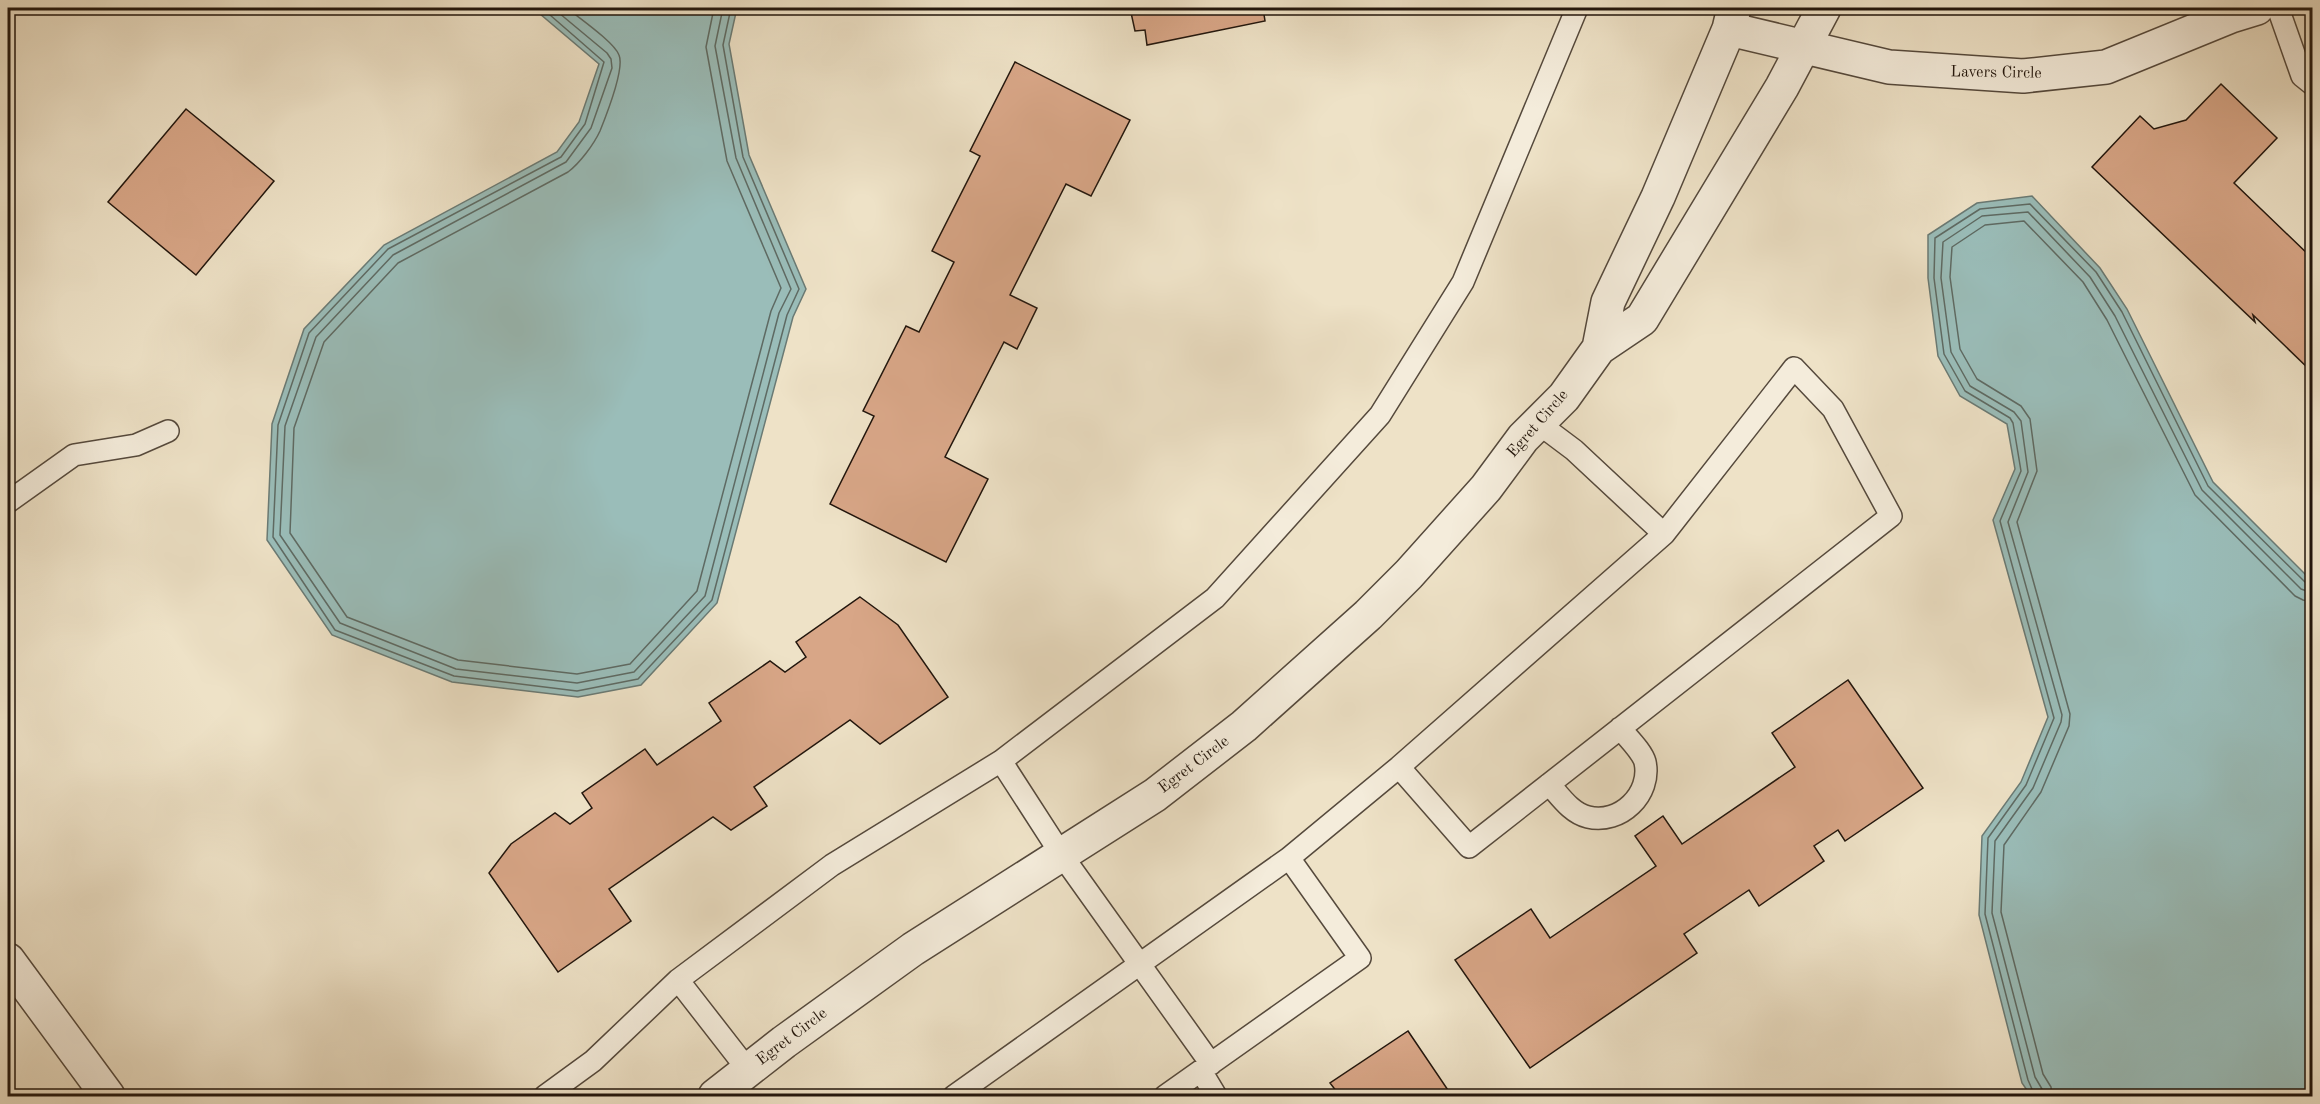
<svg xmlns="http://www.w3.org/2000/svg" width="2320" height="1104" font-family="'Old Standard TT',serif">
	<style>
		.water { fill: #9abdb9; stroke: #6a7a74; stroke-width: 1.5 }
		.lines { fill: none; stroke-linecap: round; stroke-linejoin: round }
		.shore { stroke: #5e6a63; stroke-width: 1.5 }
		.building { fill: #d8a687; stroke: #22160d; stroke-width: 1.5 }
		.service-casing { stroke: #55493c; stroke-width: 24 }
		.minor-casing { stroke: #55493c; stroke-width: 36 }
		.service { stroke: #f4ecdb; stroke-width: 21 }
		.minor { stroke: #f4ecdb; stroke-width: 33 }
		.labels { text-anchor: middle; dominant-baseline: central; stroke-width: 4.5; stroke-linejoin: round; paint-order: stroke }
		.street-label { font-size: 16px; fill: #22160d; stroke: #f4ecdb }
	</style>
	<rect width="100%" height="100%" fill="#eee2c7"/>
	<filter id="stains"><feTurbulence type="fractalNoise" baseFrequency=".00333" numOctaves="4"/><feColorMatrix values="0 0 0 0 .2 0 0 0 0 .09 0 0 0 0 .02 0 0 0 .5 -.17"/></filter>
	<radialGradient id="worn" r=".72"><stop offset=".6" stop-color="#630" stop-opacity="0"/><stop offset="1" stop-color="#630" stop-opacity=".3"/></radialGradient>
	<path class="water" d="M533,8H737L729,44L749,155L806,289L793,317L717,603L641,685L578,697L452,682L332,635L267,540L272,424L304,329L384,245L557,152L579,122L599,64Z
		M2032,196L2100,268L2127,309L2213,482L2312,581V1096H2031L2022,1083L1979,915L1982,836L2021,782L2048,717L1993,520L2015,469L2007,424L1960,396L1938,356L1928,278V235L1977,203Z"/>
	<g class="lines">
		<path class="shore" d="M542,8L604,62L585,124L561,157L388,249L309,333L278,425L273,537L335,630L454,676L577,691L638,679L712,600L787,315L799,289L743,157L723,45L731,8
			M553,8L607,53L611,59L612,68L591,128L566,162L393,255L316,337L285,426L280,535L340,623L456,669L577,683L634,672L705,596L779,313L791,289L736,158L715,46L723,8
			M567,8C579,18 614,42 619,55C625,69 606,116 600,131C594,144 580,163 568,172L398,263L324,342L294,428L290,533L347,617L458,660L577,674L630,664L697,591L771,311L781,288L727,161L706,47L714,8
			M2035,1096L2028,1080L1985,914L1988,838L2026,785L2054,718L2000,521L2021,471L2013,423L2010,418L1965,391L1944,354L1934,278L1935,238L1980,209L2030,204L2096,272L2122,312L2208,486L2306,583L2312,585
			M2043,1096L2042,1089L2035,1077L1992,913L1995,841L2033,788L2061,722L2062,715L2008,522L2028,472L2021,421L2014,412L1970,386L1951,352L1941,278L1943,242L1982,216L2028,212L2090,277L2115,316L2202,490L2301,589L2312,593
			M2052,1096L2051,1087L2043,1074L2001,912L2004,845L2041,792L2069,726L2070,714L2017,522L2037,471L2030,419L2021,406L1977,379L1960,349L1950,277L1952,247L1985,225L2024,221L2083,282L2107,320L2195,495L2295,596L2303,600L2312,602"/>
	</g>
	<path class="building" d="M1130,8H1263L1265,21L1147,45L1145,30L1135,31Z
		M1015,62L1130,120L1091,196L1066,184L1010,295L1037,308L1017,349L1004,342L945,457L988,479L946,562L830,504L874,416L863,411L906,326L919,332L954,262L932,251L980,156L970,151Z
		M2221,84L2277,138L2234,183L2312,258V372L2253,315L2255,322L2092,167L2140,116L2154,129L2186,120Z
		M186,109L274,181L196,275L108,202Z
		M860,597L898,625L948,697L880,744L850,720L754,787L767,806L731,830L713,817L609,889L631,921L558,972L489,873L511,844L555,813L570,824L592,808L582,793L645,749L657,765L721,721L709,703L770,661L785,672L806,657L796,642Z
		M1848,680L1923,788L1845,841L1838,830L1814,846L1824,861L1759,906L1749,890L1684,934L1697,953L1530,1068L1455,960L1531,909L1550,938L1656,866L1635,836L1663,816L1682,844L1795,767L1772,733Z
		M1408,1031L1452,1096H1340L1330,1083Z"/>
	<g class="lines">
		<defs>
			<path id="service" d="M2278,8L2302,76L2312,84
				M1538,423L1574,450L1664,534
				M8,502L74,455L136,445L168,431
				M1001,761L1061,854L1211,1064
				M1549,784C1560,796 1571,813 1588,817C1620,825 1652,794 1645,762C1642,751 1627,737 1620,728
				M1289,858L1399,767L1664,534L1794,368L1833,409L1891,516L1469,847L1399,767
				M678,980L748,1070
				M1201,1071L1216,1096
				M545,1096L593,1061L678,980L832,865L1001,761L1215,598L1380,415L1463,282L1577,8
				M954,1096L1289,858L1360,958L1165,1096"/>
			<path id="minor" d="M1729,29L1889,67L2023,76L2106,67L2231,16L2257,8
				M1599,348L1608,302L1658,197L1729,29L1734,8
				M8,960L108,1096
				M715,1096L784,1042L913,949L1155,795L1244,726L1368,615L1409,574L1486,488L1523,438L1564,397L1599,348L1642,319L1782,87L1824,8"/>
		</defs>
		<use href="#service" class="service-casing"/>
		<use href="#minor" class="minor-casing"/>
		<use href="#service" class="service"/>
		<use href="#minor" class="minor"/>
	</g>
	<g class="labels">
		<g class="street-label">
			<text transform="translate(1996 73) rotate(1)">Lavers Circle</text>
			<text transform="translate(1538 424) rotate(-49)">Egret Circle</text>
			<text transform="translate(1194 765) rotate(-37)">Egret Circle</text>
			<text transform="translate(792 1037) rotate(-37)">Egret Circle</text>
		</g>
	</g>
	<rect width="2320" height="1104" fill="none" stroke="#eee2c7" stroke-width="30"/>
	<rect x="9" y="9" width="2302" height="1086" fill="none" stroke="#22160d" stroke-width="3"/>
	<rect x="15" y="15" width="2290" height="1074" fill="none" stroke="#22160d" stroke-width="1.5"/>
	<rect width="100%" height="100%" filter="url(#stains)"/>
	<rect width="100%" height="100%" fill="url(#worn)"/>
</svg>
